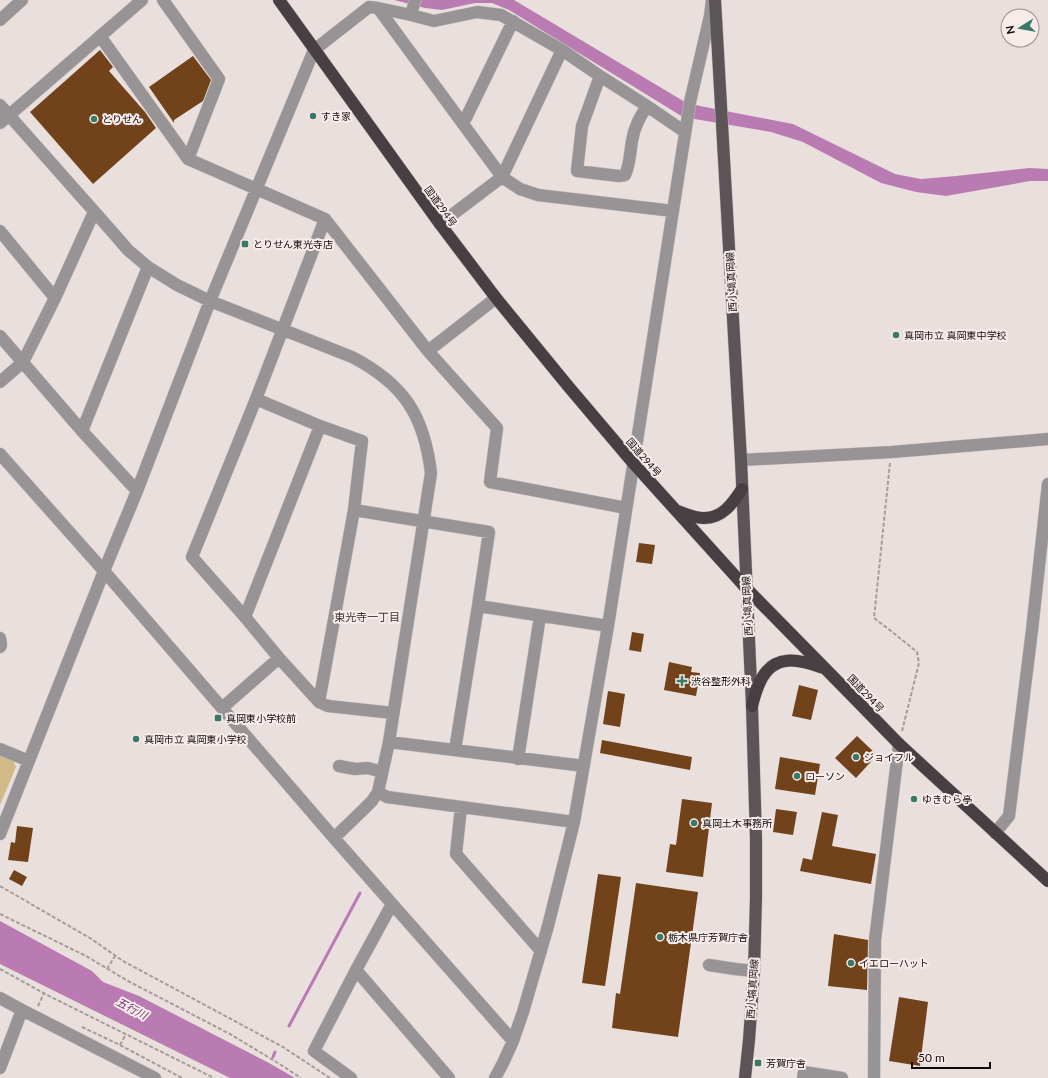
<svg xmlns="http://www.w3.org/2000/svg" width="1048" height="1078" font-family="Lato,'Noto Sans JP',sans-serif">
	<style>
		.green { fill: #d1ba88 }
		.water { fill: #b97bb2 }
		.lines { fill: none; stroke-linecap: round; stroke-linejoin: round }
		.stream { stroke: #b97bb2; stroke-width: 3 }
		.building { fill: #72421b }
		.minor-casing { stroke: #c6bdbb; stroke-width: 13 }
		.major-casing { stroke: #c6bdbb; stroke-width: 13 }
		.highway-casing { stroke: #c6bdbb; stroke-width: 13 }
		.path { stroke: #a59d9b; stroke-width: 2; stroke-dasharray: 4 2; stroke-linecap: butt }
		.minor { stroke: #989495; stroke-width: 12 }
		.major { stroke: #5c5557; stroke-width: 12 }
		.highway { stroke: #473f41; stroke-width: 12 }
		.poi-dot { fill: #397967; stroke: #f7ecea; stroke-width: 1.5 }
		.labels { text-anchor: middle; dominant-baseline: central; stroke-width: 4; stroke-linejoin: round; paint-order: stroke }
		.poi-label { font-size: 10px; fill: #0f0b0b; stroke: #f7ecea; text-anchor: start }
		.street-label { font-size: 10px; fill: #0f0b0b; stroke: #f7ecea }
		.neighbourhood-label { font-size: 11px; fill: #3d3534; stroke: #f7ecea }
		.water-label { font-size: 11px; font-style: italic; fill: #752b70; stroke: #f7ecea }
	</style>
	<rect width="100%" height="100%" fill="#e9dfdd"/>
	<path class="green" d="M0,755L13,760L16,767L0,805Z"/>
	<path class="water" d="M394,0H514L685,102L700,106L793,124L895,174L921,179L956,176L1029,168L1048,169V181H1030L946,196L916,192L881,183L803,142L771,132L683,117L509,10L492,3H475L442,10L425,8Z
		M0,921L92,971L103,982L139,996L269,1063L295,1078H230L0,964Z"/>
	<g class="lines">
		<path class="stream" d="M289,1026L360,893
			M273,1057L275,1052"/>
	</g>
	<path class="building" d="M100,50L113,67L109,71L145,112L156,128L93,184L30,112Z
		M193,56L211,80L203,101L174,120V123L149,87Z
		M639,543L655,545L652,564L636,562Z
		M632,632L644,634L641,652L629,650Z
		M669,662L692,667L691,672L700,673L696,696L664,690Z
		M799,685L818,690L811,720L792,716Z
		M608,691L625,694L620,727L603,724Z
		M857,736L877,755L856,778L835,758Z
		M602,740L692,757L690,770L600,753Z
		M780,757L820,764L815,795L775,789Z
		M682,799L712,803L703,877L666,872L670,844L676,845Z
		M776,809L797,812L793,835L773,832Z
		M822,812L838,815L832,846L876,854L871,884L800,871L803,858L812,860Z
		M17,826L33,828L28,862L8,860L11,842L15,843Z
		M14,870L27,877L22,886L9,879Z
		M598,874L621,877L605,986L582,983Z
		M636,883L698,892L678,1037L612,1028L616,993L620,994Z
		M834,934L868,940L867,990L828,986Z
		M899,997L928,1002L920,1066L889,1061Z"/>
	<g class="lines">
		<defs>
			<path id="minor" d="M163,0L219,79L188,159
				M378,8L463,124L502,177L520,189L538,195L673,211
				M411,15L415,0
				M0,20L22,0
				M100,36L188,159L325,219L428,351L497,428L490,482L626,508
				M600,76L582,126L577,171L619,176L625,175C630,165 630,152 632,141C634,127 640,117 647,106
				M0,105L115,235L128,250L148,267L177,285L210,301L352,357C404,384 424,415 431,473L389,742L378,792L372,801L364,809L334,838
				M0,123L142,0
				M463,124L513,21
				M325,219L256,399L192,557L245,617L279,658L319,702L328,706L393,713
				M440,224L502,177L562,50
				M0,231L55,298
				M0,336L82,431L137,491
				M428,351L496,298
				M0,382L23,362L55,298L94,212
				M256,399L320,426L362,441L354,510L319,702
				M82,431L148,267
				M0,454L104,571L334,838L513,1041
				M741,460L892,452L1048,439
				M354,510L489,532L478,606L455,750
				M478,606L608,626
				M245,617L320,426
				M0,638L1,645L0,647
				M222,708L279,658
				M389,742L584,766
				M0,749L29,761
				M518,759L540,616
				M339,766L355,769L368,768L382,772
				M378,792L387,797L574,822
				M461,807L456,854L541,951
				M995,833L1009,816L1032,630L1048,484
				M0,834L104,571L137,491L210,301L314,50L369,7L378,8L411,15L434,21L477,12L501,15L562,50L600,76L647,106L685,132
				M709,965L735,969L754,971
				M356,970L449,1078
				M0,998L22,1010L155,1078
				M0,1068L22,1010
				M351,1078L314,1051L356,970L392,904
				M495,1078L503,1063L513,1041L523,1012L548,926L574,822L608,626L690,102L710,16L712,0
				M803,1078L804,1072L842,1078
				M874,1078L875,940L899,744"/>
			<path id="major" d="M715,0L741,460L752,706L756,839V898L754,971L749,1040L745,1078"/>
			<path id="highway" d="M279,0L440,224L496,298L568,386L634,464L746,588L860,704L899,744L1048,881
				M678,511C686,514 694,518 703,518C722,519 733,503 742,489
				M752,706C754,698 756,690 760,682C773,653 799,659 823,668"/>
		</defs>
		<use href="#minor" class="minor-casing"/>
		<use href="#major" class="major-casing"/>
		<use href="#highway" class="highway-casing"/>
		<path class="path" d="M890,463L874,618L891,631L917,652L919,663L902,731
			M0,886L90,938L123,961L283,1047L330,1078
			M0,914L86,956L128,981L230,1034L278,1063L301,1078
			M0,969L49,996L214,1078
			M107,969L115,956
			M38,1006L44,993
			M82,1027L120,1045L182,1078
			M120,1045L126,1034"/>
		<use href="#minor" class="minor"/>
		<use href="#major" class="major"/>
		<use href="#highway" class="highway"/>
	</g>
	<g class="poi-dot">
		<circle cx="313" cy="116" r="4"/>
		<circle cx="94" cy="119" r="4"/>
		<rect x="241" y="240" width="8" height="8" rx="2"/>
		<circle cx="896" cy="335" r="4"/>
		<path d="M680 675h4v4h4v4h-4v4h-4v-4h-4v-4h4z"/>
		<rect x="214" y="714" width="8" height="8" rx="2"/>
		<circle cx="136" cy="739" r="4"/>
		<circle cx="856" cy="757" r="4"/>
		<circle cx="797" cy="776" r="4"/>
		<circle cx="914" cy="799" r="4"/>
		<circle cx="694" cy="823" r="4"/>
		<circle cx="660" cy="937" r="4"/>
		<circle cx="851" cy="963" r="4"/>
		<rect x="754" y="1059" width="8" height="8" rx="2"/>
	</g>
	<g class="labels">
		<g class="poi-label">
			<text x="321" y="116">すき家</text>
			<text x="102" y="119">とりせん</text>
			<text x="253" y="244">とりせん東光寺店</text>
			<text x="904" y="335">真岡市立 真岡東中学校</text>
			<text x="691" y="681">渋谷整形外科</text>
			<text x="226" y="718">真岡東小学校前</text>
			<text x="144" y="739">真岡市立 真岡東小学校</text>
			<text x="864" y="757">ジョイフル</text>
			<text x="805" y="776">ローソン</text>
			<text x="922" y="799">ゆきむら亭</text>
			<text x="702" y="823">真岡土木事務所</text>
			<text x="668" y="937">栃木県庁芳賀庁舎</text>
			<text x="859" y="963">イエローハット</text>
			<text x="766" y="1063">芳賀庁舎</text>
		</g>
		<g class="street-label">
			<text transform="translate(441 206) rotate(54)">国道294号</text>
			<text transform="translate(731 282) rotate(-93)">西小塙真岡線</text>
			<text transform="translate(644 457) rotate(49)">国道294号</text>
			<text transform="translate(747 606) rotate(-93)">西小塙真岡線</text>
			<text transform="translate(866 693) rotate(46)">国道294号</text>
			<text transform="translate(752 989) rotate(-86)">西小塙真岡線</text>
		</g>
		<g class="neighbourhood-label">
			<text x="367" y="616">東光寺一丁目</text>
		</g>
		<g class="water-label">
			<text transform="translate(132 1008) rotate(28)">五行川</text>
		</g>
	</g>
	<g transform="translate(1020 28) rotate(259)"><circle r="19" fill="#f7ecea" stroke="#9a9291"/>
	<path d="M0-3L7 15L0 10L-7 15Z" fill="#397967"/>
	<text y="-6" font-size="11" font-weight="bold" text-anchor="middle" fill="#0f0b0b">N</text>
	</g>
	<path d="M912 1062v6h78v-6" fill="none" stroke="#0f0b0b" stroke-width="2"/>
	<text x="918" y="1062" font-size="12" fill="#0f0b0b" stroke="#f7ecea" stroke-width="3" paint-order="stroke">50 m</text>
</svg>
